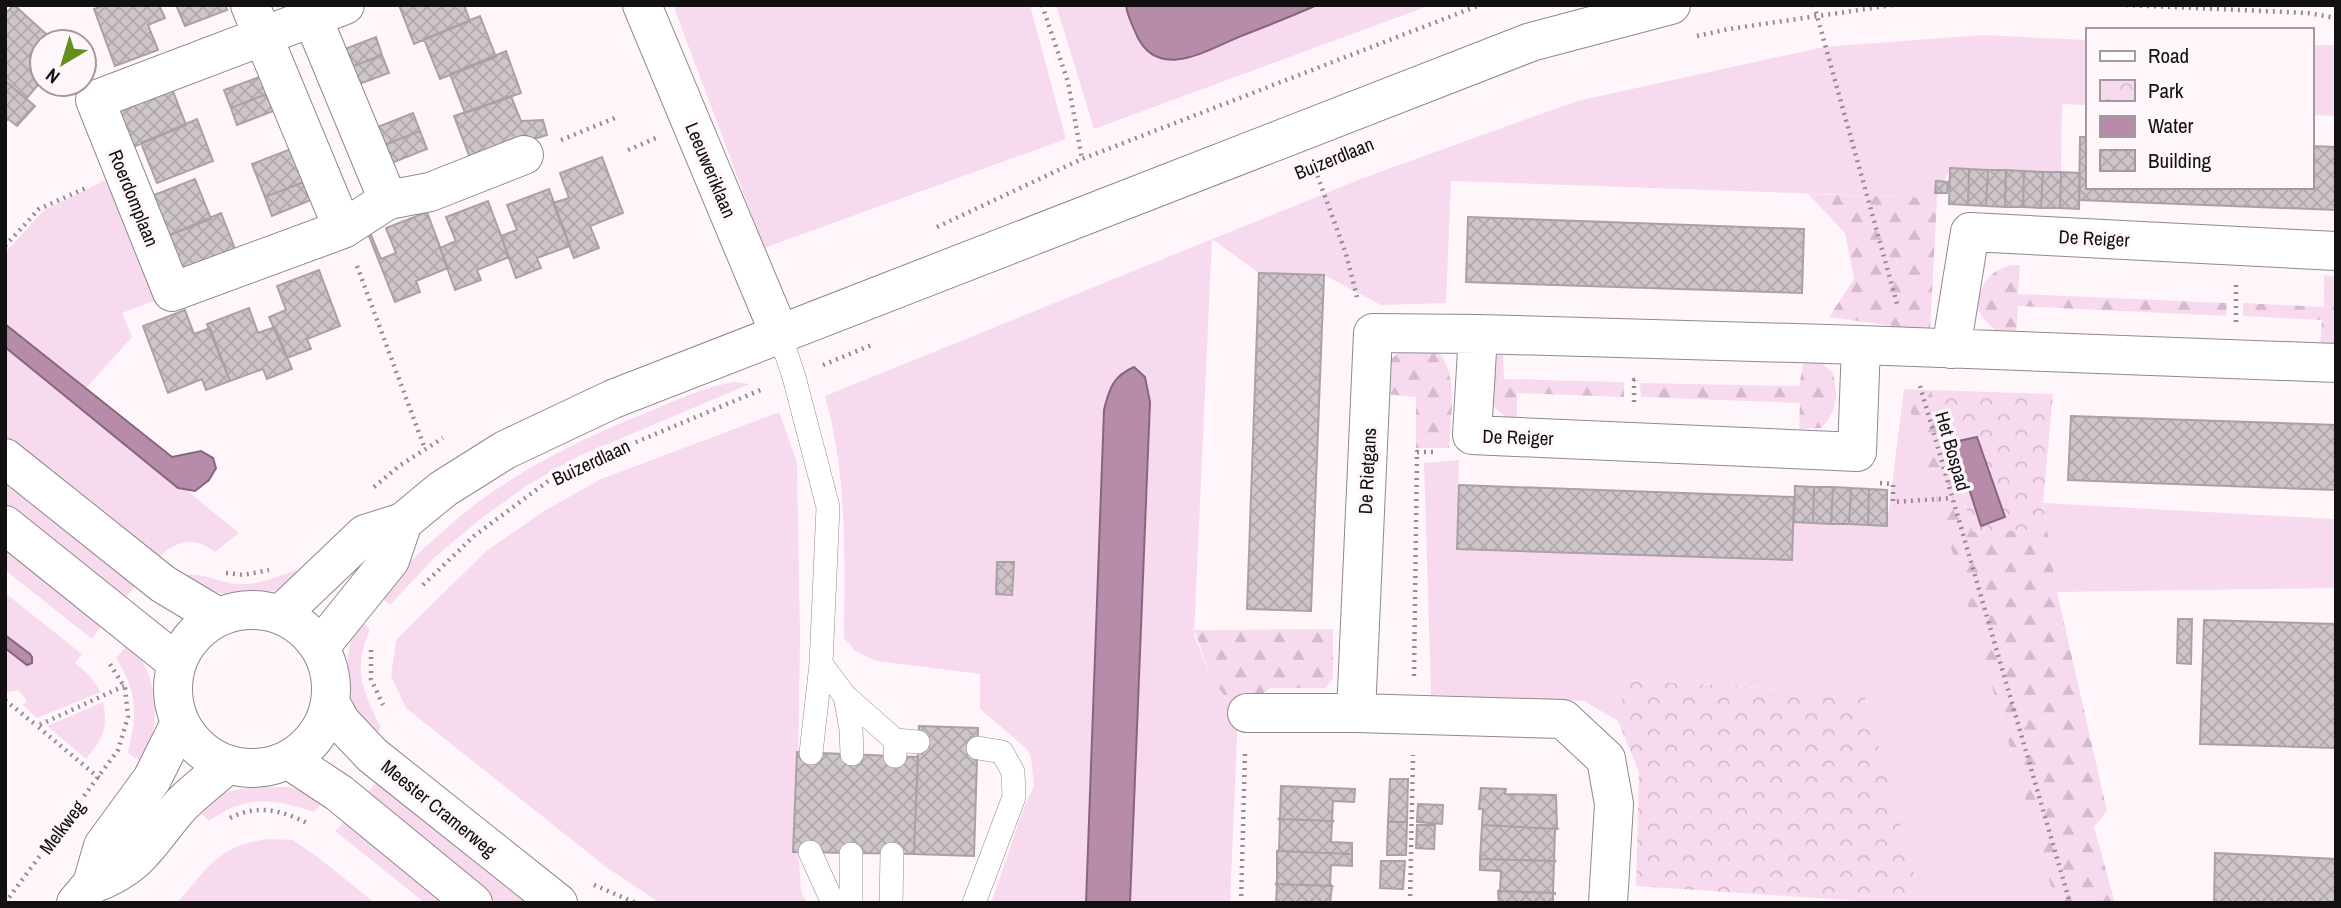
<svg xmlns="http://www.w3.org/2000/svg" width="2341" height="908" font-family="'Archivo Narrow',sans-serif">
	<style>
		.green { fill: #f8daef }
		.forest { fill: url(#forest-firs) }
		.park { fill: url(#park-crowns) }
		.water { fill: #b78baa; stroke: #86667c; stroke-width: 2 }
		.building { fill: url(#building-cross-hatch); stroke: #a9a1a6; stroke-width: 2 }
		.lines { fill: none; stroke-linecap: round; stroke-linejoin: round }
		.service-casing { stroke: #90888d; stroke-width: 24 }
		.minor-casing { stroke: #90888d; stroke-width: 40 }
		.tertiary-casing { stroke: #90888d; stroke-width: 40 }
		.secondary-casing { stroke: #90888d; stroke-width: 40 }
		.path { stroke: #938d91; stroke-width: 4.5; stroke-dasharray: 2 5; stroke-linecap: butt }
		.service { stroke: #fff; stroke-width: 23 }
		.minor { stroke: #fff; stroke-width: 38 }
		.tertiary { stroke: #fff; stroke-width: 38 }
		.secondary { stroke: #fff; stroke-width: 38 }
		.labels { text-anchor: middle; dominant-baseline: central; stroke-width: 7; stroke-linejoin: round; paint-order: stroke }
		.street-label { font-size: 19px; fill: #131012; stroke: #fff6fc }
	</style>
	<defs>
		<pattern id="forest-firs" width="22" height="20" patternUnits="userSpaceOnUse" patternTransform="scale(1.75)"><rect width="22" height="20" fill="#f8daef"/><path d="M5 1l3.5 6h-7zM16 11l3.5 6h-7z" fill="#d4bacc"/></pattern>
		<pattern id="park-crowns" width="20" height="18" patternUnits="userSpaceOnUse" patternTransform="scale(1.75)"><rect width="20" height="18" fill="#f8daef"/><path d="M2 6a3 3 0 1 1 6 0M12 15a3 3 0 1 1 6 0" fill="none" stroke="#d4bacc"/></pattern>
		<pattern id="building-cross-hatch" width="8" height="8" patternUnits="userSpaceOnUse" patternTransform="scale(1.75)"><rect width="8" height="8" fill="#cec5cb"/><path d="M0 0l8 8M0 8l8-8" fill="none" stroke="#b0a8ad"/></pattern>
	</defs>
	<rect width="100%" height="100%" fill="#fff6fc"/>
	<path class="green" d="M673,5H1030L1066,139L764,248Z
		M1056,5H1126L1139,40L1193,58L1215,47L1317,5H1431L1094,129Z
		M1982,35L2087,40V105L2062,104L2061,172L1950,168L1937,198L1451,181L1446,303L1381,305L1324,275L1259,273L1212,239L1194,635L1212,679L1238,716L1230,903H1130L1149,452L1104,410L1086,903H991L1023,810L1034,786L1031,758L1027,749L980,709V674L876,661L855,651L844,638C844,554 848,478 825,396L1363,178L1577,101L1824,47Z
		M2311,45H2336V116L2311,115Z
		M119,173L168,296L122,313L132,337L86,388L5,324V253L43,211Z
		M5,347L178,488L185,489L239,533L215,552C192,534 173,542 154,562L5,443Z
		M734,382L750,384L577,457L526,486L478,521L434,558L390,605L377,594C412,560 448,523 488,495C538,460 592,434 648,412C676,400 704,387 734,382Z
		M1904,389L2056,903H1922L1864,694L1625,680L1618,721L1584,701L1431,695L1424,463L1459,460L1457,549L1792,559L1794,522L1887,525Z
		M779,412L797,462L800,639L797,834L801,891L807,903H660L606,867L406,708L391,676L396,640L485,552L544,511L601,479Z
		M5,478L137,584L123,601L5,508Z
		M2043,503L2336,519V588L2057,592Z
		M5,541L105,620L92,639L5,570Z
		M296,570L303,574L281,590L246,595L209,593L183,576C198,570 220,583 237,584C258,585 277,577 296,570Z
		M5,593L82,654L75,663L88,674L101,692L37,718L23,705L27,701L18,690L7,692L5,690V648L27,665L30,654L5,635Z
		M359,618L370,630C352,671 363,690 381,728L371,740C365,730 353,718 351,707C344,680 346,642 359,618Z
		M131,641C159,685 162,715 143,763L128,753C137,713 138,694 116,658Z
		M103,702C109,727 102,741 86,759L47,726Z
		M379,778L534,903H493L364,798Z
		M289,787L326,798L314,812C273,798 246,795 209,821L197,810C225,785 253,787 289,787Z
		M349,817L456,903H425L335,831Z
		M268,839L293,840L319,858L375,903H177C209,867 217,846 268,839Z"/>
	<path class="forest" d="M1808,194L1937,198L1930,331L1829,317L1854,279L1845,233Z
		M2011,265H2020L2018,294L2227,303L2226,316L2018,306L2016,335C1995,336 1985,322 1976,306C1983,283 1986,273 2011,265Z
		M2324,275L2336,277V346L2320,347L2322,320L2243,316V303L2324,307Z
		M1404,348C1412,348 1425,346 1432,349C1461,361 1450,423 1449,448H1416V397L1386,394L1390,360Z
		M1503,353L1504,379L1624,382V397L1517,393V421L1507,418L1488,402L1496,357Z
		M1804,361L1822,363L1833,373C1838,396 1838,411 1821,428L1799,429L1800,403L1641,397L1640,383L1799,386Z
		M1904,389L1931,390L1973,532L2047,529L2057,592L2107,811L2094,827L2115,903H2056Z
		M1333,629V678L1326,688H1271L1235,711L1212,679L1194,630Z"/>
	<path class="park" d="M1931,390L2053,394L2043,503L2047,529L1973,532Z
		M1625,680L1864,694L1922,903H1889L1636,886L1639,772L1618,721Z"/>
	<path class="water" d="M1126,5H1317C1292,16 1267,26 1241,36C1209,49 1159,82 1137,36C1133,26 1127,16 1126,5Z
		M5,324L172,457L201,451L213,458L216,468L209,480L195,491L178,488L5,347Z
		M1134,367L1145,377L1150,402L1130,903H1086L1104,410C1109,389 1113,376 1134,367Z
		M1977,437L2005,517L1981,526L1954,442Z
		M5,635L30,654L32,657V663L27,665L5,648Z"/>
	<path class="building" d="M14,5L55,42H42V64L35,72L42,80L26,99L5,81V14Z
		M105,5H159L165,18L148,25L158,50L115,66L94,9Z
		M176,5H225L227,10L185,26Z
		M399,5H464L470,21L414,44Z
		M480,16L496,57L440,79L424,39Z
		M376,37L382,55L344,70L337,52Z
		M506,51L521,93L465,113L450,74Z
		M382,55L389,73L351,87L344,70Z
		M262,76L269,93L231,108L224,90Z
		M5,81L35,106L17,126L8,119L5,122Z
		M171,86L186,125L131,148L115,107Z
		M269,93L276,110L237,125L231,108Z
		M511,96L521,121L543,120L547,135L470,158L454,116Z
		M413,113L420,131L382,146L375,128Z
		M197,119L213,161L157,183L141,143Z
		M420,131L427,149L389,164L382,146Z
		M2080,137H2087V187H2311V146L2336,147V210L2079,200Z
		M291,149L304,182L265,197L252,164Z
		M602,157L623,213L590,226L599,248L574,258L553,203L569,198L560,173Z
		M1950,168L1969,169L1968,205L1949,204Z
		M1969,169L1988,170L1986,206L1968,205Z
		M1988,170H2006L2005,207L1986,206Z
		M2006,170L2024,171L2023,207H2005Z
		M2024,171L2043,172L2041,208L2023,207Z
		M2043,172H2061L2060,208H2041Z
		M2061,172L2080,173L2079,209L2060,208Z
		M195,179L211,219L165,237L139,201Z
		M1936,181L1948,182L1947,193H1935Z
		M304,182L311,200L272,216L265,197Z
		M549,189L570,246L537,258L541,268L516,278L501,236L517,230L507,205Z
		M488,201L509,257L477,270L481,280L455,290L440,248L456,241L446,217Z
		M427,212L448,268L416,281L420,292L395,302L369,236L371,235L381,259L396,253L386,228Z
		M221,213L237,254L180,276L165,237Z
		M1468,217L1804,229L1802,293L1466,282Z
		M319,270L340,326L307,339L311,349L287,358L269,317L286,310L277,286Z
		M1259,273L1324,275L1311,611L1247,609Z
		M249,308L258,333L275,327L292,369L267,379L263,369L230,381L207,324Z
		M185,310L194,334L210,328L230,381L206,390L202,379L168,393L143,326Z
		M2071,416L2336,425V490L2068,480Z
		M1459,485L1794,497L1792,560L1457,549Z
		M1795,486L1814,487L1813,523L1794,522Z
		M1814,487H1833L1831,524L1813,523Z
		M1833,487L1851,488L1849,524H1831Z
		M1851,488L1869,489L1868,525L1849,524Z
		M1869,489L1887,490V526L1868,525Z
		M997,562H1014L1012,595L996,594Z
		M2178,619H2192L2191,664L2177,663Z
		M2204,620L2336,624V748L2200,744Z
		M919,726L978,728L974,856L914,854Z
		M797,752L918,757L914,854L793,852Z
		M1390,779H1408L1407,822H1388Z
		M1281,786L1355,789L1354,802L1333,801L1332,820L1334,821L1278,819L1280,818Z
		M1481,788L1506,789L1505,794L1556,795L1557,829L1482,825L1483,809H1479Z
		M1418,804L1443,805L1442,824L1417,822Z
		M1278,819L1334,821L1332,822L1331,842L1352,843V854L1277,851L1279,850L1280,820Z
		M1388,822H1407L1406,855H1387Z
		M1417,825H1435L1434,849L1416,848Z
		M1482,825L1557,829L1555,830L1554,860L1556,861L1480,859Z
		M1277,851L1352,854V866L1331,865L1330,884L1332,886L1275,884L1277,883Z
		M2215,853L2336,859V903H2214Z
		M1480,859L1556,861L1554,862L1553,893H1555L1498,891L1500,890L1501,871L1480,870Z
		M1381,861H1405L1403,889L1380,888Z
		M1275,884L1332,886L1330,903H1276L1277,885Z
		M1498,891L1555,893V894H1553V903H1499Z"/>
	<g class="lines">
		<defs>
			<path id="service" d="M780,335L794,377L828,507L821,664L845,696L851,729L852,754
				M845,696L895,740V756
				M895,740L918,742
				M811,753L821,664
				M810,852L833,903
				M851,854V903
				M891,903L892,854
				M974,903L1014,797L1013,772L1002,752L978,748"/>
			<path id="minor" d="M250,5L343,229
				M345,5L95,100L172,292L343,229L388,200L430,192L524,155
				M642,5L780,335
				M313,19L388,200
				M1478,334L1373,333L1356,713L1563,719L1606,759L1614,804L1608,903
				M1861,345L1857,452L1472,435L1478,334L1861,345L2336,363
				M1951,349L1970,232L2336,251
				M1247,713H1356"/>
			<path id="tertiary" d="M281,614L365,534L403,522L443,489L505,450L613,399L1531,42L1671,5
				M320,647L390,560L403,522
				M92,884C141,867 149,841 181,805C195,791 212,778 227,765
				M76,903L92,884L103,846L152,779L180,723"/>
			<path id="secondary" d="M5,458L163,584L218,617
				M5,525L177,663
				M173 689a79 79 0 1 1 158 0a79 79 0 1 1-158 0Z
				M331,704L341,722L372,755L558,903
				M289,760L339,793L473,903"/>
		</defs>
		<use href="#service" class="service-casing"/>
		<use href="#minor" class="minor-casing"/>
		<use href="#tertiary" class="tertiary-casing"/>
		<use href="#secondary" class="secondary-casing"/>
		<path class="path" d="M1042,5L1068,82L1082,159
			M1814,5L1898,307
			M2126,5L2308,13L2336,18
			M1697,36L1729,29L1893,5
			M561,140L615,118
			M628,150L656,138
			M1315,169L1346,254L1357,297
			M937,227L1082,159L1480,5
			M5,246L39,209L88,187
			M357,266L425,449
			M2236,322V285
			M823,365L874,344
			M1920,386L2070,903
			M1634,402V380H1637
			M1880,483L1893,484V502L1953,498
			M374,487L399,466L443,438
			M226,573L243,575L269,570
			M423,585L474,536L555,476L763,389
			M371,650V679L383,705
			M1414,676L1417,452H1436
			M5,700L37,726
			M99,778L37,726L124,686
			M230,818C257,804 281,810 307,823
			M594,885L636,903
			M5,903L118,750L128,717L125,688L110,664
			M1241,903L1245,753
			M1410,903L1413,755"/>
		<use href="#service" class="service"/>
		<use href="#minor" class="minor"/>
		<use href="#tertiary" class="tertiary"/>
		<use href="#secondary" class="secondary"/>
	</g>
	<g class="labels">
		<g class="street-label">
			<text transform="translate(1334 158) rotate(-22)">Buizerdlaan</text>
			<text transform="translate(711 170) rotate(67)">Leeuweriklaan</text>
			<text transform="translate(134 198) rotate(68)">Roerdomplaan</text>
			<text transform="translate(2094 238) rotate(3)">De Reiger</text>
			<text transform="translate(1518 437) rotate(2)">De Reiger</text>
			<text transform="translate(1953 451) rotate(74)">Het Bospad</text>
			<text transform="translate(591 462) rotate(-25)">Buizerdlaan</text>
			<text transform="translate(1367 471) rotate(-87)">De Rietgans</text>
			<text transform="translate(439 808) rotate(39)">Meester Cramerweg</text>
			<text transform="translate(62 827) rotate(-53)">Melkweg</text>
		</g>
	</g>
	<rect width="2341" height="908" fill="none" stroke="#131012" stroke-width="14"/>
	<rect x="2086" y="28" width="228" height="161" fill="#fff6fc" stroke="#a19a9e" stroke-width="2"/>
	<rect x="2100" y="51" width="35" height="10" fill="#ffffff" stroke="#a19a9e" stroke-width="2"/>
	<text x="2148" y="63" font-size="21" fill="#131012">Road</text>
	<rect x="2100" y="80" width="35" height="21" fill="url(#park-crowns)" stroke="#a19a9e" stroke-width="2"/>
	<text x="2148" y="98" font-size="21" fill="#131012">Park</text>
	<rect x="2100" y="116" width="35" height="21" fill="#b78baa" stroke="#a19a9e" stroke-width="2"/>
	<text x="2148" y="133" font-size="21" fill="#131012">Water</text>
	<rect x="2100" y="150" width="35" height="21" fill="url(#building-cross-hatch)" stroke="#a19a9e" stroke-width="2"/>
	<text x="2148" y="168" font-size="21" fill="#131012">Building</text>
	<g transform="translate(63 63) rotate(218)"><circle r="33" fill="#fff6fc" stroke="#a19a9e" stroke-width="2"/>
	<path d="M0-5L12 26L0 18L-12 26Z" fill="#668e1c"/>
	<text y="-10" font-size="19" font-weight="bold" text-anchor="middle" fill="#131012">N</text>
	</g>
</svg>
